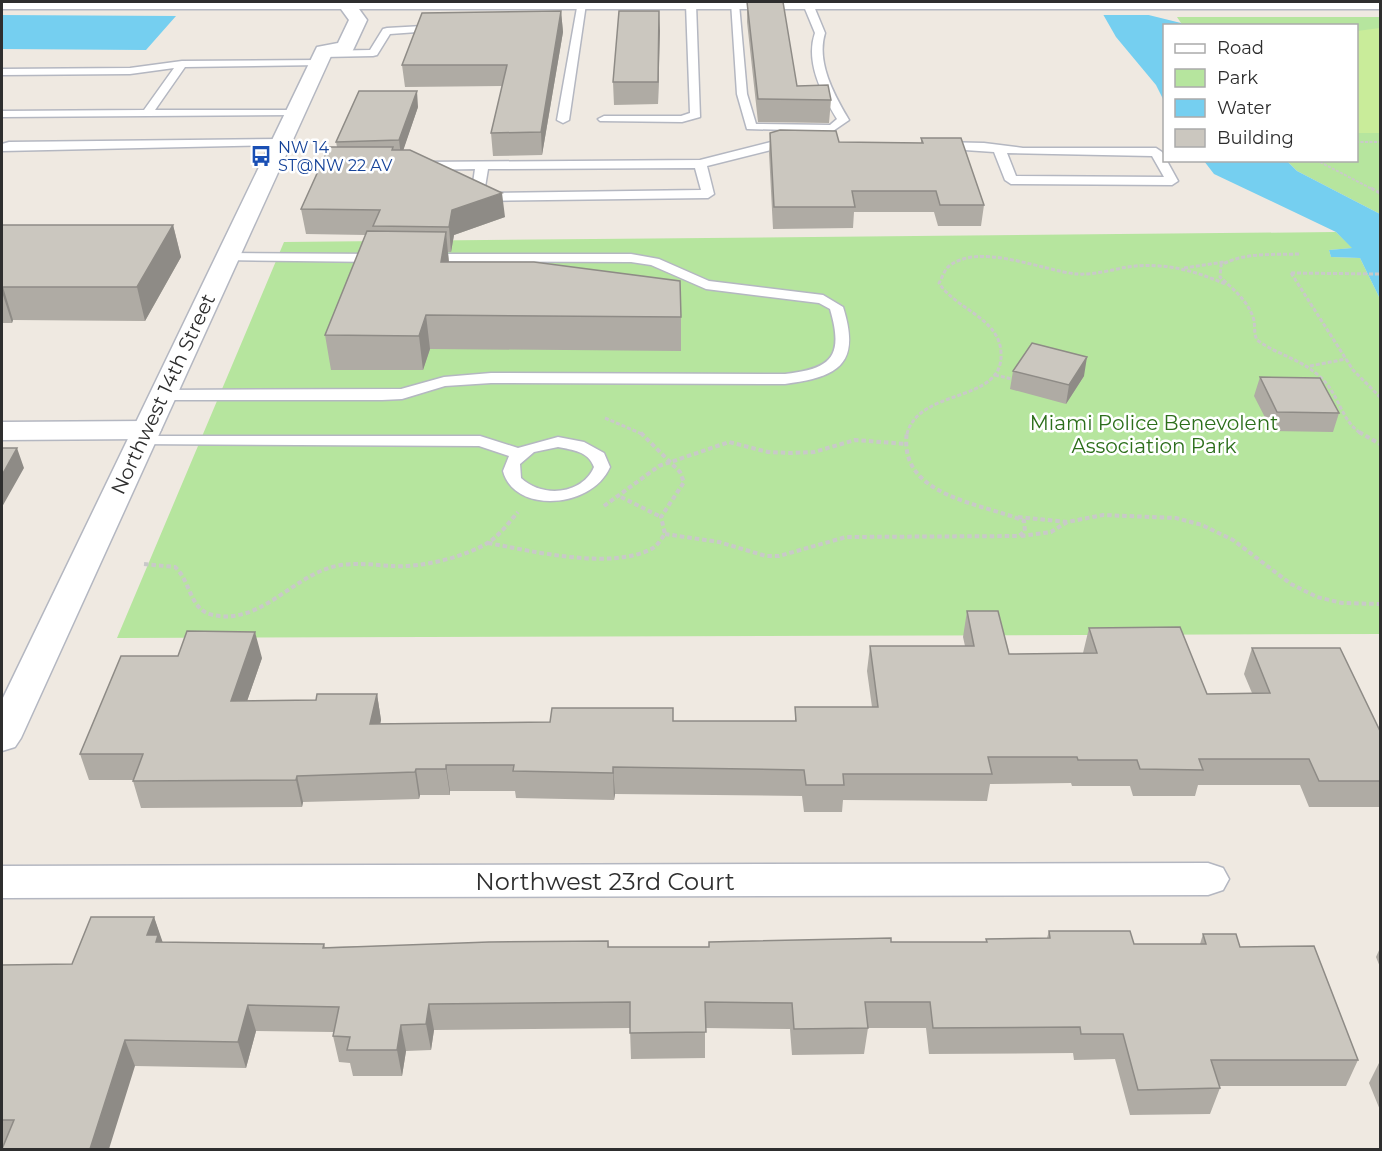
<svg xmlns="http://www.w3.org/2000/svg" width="1382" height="1151" font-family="Montserrat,sans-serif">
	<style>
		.green { fill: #b6e59e }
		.pitch { fill: #c9ec9a }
		.water { fill: #75cff0 }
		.pier { fill: #efe9e1 }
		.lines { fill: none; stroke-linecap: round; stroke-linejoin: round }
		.lane-casing { stroke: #b4b7c1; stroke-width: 3 }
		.street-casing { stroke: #b4b7c1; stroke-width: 3 }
		.secondary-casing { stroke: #b4b7c1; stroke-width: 3 }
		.path-far2 { stroke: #c9c9c9; stroke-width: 2; stroke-dasharray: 3 1.5; stroke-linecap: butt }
		.path-far1 { stroke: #c9c9c9; stroke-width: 3; stroke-dasharray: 4 2; stroke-linecap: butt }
		.path { stroke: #c9c9c9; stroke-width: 4; stroke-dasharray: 4.5 3; stroke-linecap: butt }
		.lane { fill: #fff; fill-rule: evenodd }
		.street { fill: #fff; fill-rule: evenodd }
		.secondary { fill: #fff; fill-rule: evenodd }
		.wall { fill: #afaba4 }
		.shaded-wall { fill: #8e8b86 }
		.building { fill: #cbc7bf; stroke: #8e8b86; stroke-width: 1.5 }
		.labels { text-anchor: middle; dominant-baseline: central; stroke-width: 5; stroke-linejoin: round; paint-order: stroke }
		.far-transit-label { font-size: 16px; fill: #164399; stroke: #fff; text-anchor: start }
		.street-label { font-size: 20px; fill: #2e2e2e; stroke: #fff }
		.park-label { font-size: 20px; fill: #2c6e1b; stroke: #fff }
		.near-street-label { font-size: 24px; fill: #2e2e2e; stroke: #fff }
	</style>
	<rect width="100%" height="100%" fill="#efe9e1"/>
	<path class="green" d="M1177,17H1380V214L1297,171L1287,161L1356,160V26H1183Z
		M1336,232L1353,248L1329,250L1331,257L1360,258L1380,299V634L117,638L284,242Z"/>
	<path class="pitch" d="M1380,28V133H1357V31Z"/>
	<path class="water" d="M1096,2L1181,23L1182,25L1164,26V101L1156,85L1116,37Z
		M2,15L176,16L146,50L2,49Z
		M1204,161H1287L1297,171L1380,214V299L1360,258L1331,257L1329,250L1352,248L1336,232L1214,174Z"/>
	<path class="pier" d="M1093,2H1152L1159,12L1167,15H1101Z
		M2,12L172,13L170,15H2Z"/>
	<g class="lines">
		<defs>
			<path id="lane" d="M578,2L586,4L569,120L563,123L557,120Z
				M689,2L696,4L700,117L682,122L600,121L598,119L604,116H681L690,113L686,4Z
				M731,2L739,4L747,94L756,124L830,125L837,119C822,94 805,62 815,33L803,4L806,2L813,4L825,33C816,62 834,95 849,120L833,131L747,129L737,94Z
				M441,25L446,28L445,30L390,34L377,55L373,56L323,57L318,54L323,51L370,50L383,29L387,28Z
				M318,60L323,63L322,65L185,67L155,110H299L301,112L295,115L2,117V111L144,110L174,68L130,74L2,75V69L130,68L182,61Z
				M281,139L287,143L285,145L2,151V144L9,142Z
				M779,140L794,141L800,145L794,149L779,148L707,166L714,194L708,198L477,201L471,197L475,169L422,170L416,166L422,162L700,160ZM695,168L701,190L484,193L488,169Z
				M939,142L984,143L1023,148H1156L1162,152L1178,181L1172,185L1011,184L1005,180L994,152L935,148L933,146ZM1007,153L1152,156L1164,177L1016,176Z
				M270,161L343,162L349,166L343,170L266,168V162Z
				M227,253L379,254L386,258L379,262L222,260L220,257Z
				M425,254H631L659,259L709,281L823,295L843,307C861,364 839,377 785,384L491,383L445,386L402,399L382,400H162L154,395L162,390L401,389L444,377L491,373L785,374C832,369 844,356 830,309L819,303L706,289L651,265L631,262L420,261L418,258Z
				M141,436H480L518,448L558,437L584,442L604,453L610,467C592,509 514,514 503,471L509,456L479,446L135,444L133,441L135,438ZM558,447C573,450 588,451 594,467C582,495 542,498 521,478L520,464L534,452Z"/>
			<path id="street" d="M146,421L156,424L161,430L156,436L146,439L2,440V422Z
				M1208,863L1223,868L1229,879L1223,890L1208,895L2,898V866Z"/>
			<path id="secondary" d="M2,2H1380V9H359L367,20L354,48L352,52L331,56L21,738L15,747L2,751V700L315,51L317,47L338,43L349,20L341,9H2Z"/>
		</defs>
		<use href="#lane" class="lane-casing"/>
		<use href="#street" class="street-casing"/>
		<use href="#secondary" class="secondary-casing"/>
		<path class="path-far2" d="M1356,142H1380
			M1316,160L1374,190"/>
		<path class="path-far1" d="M1371,188L1380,193
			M1299,254C1273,255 1245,252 1221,265L1220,277C1233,289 1247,300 1253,317C1256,325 1253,332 1257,340C1276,354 1300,359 1318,375C1340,393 1340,421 1362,434
			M1184,268L1224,262
			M1291,273L1353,370L1380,397
			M1291,273L1380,274
			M1310,366L1346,359
			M995,375L1016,380
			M605,418L642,434
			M907,434C919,387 1004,404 1001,353C1000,318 955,309 939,283C942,278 944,271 948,267C978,241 1043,271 1077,274C1094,275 1111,270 1127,267C1161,262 1194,270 1225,284"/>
		<path class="path" d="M1359,432L1380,444
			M621,497L661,517
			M604,506L659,466L729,442L768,452L790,453L814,452L855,440L906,444
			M1018,517L1067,522
			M665,534L719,542L766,556H779L846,537L1019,536L1025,531L1024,521C983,503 897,497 907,432
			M1021,536L1051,532L1067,522L1103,515L1176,518L1202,525L1233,540L1291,584L1317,597L1342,603L1380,604
			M488,543C532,551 612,571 653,548C658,545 661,539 665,534L661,517L684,482L680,472L640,432
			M144,564L175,567C191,581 189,610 213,615C258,625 290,580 329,568C350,561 372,565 393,566C420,568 466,557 489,542C501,534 509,522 518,512"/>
		<use href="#lane" class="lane"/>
		<use href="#street" class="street"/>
		<use href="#secondary" class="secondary"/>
	</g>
	<path class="wall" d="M747,2L797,86L831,100L829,123L758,122L747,22Z
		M561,11L563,32L542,155L493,156L491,133L502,86L405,87L402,65Z
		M659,11L658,104L614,105L613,82Z
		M418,107L403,150L505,217L454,235L451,252H448L449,262L681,317V351L430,349L423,370H331L325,335L366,235L306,234L301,209L337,147L336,142Z
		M770,133L839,142L921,143V138L984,205L981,226H938L934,212H854L853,228L773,229L769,153Z
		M2,225H173L181,257L145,321L13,320L12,323H2Z
		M1013,371L1084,376L1066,404L1010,389Z
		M1260,377L1339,413L1333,432L1272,431L1254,396Z
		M967,611L1009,654L1083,653L1089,628L1207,694L1252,693L1244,674L1252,648L1380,731V807H1309L1300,785H1198L1195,796H1133L1130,786H1072L1071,783L990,784L987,801L843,800L842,812H804L802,796L615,794L614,800L516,798L515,791H450V795H420L419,799L303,802L302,807L141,808L133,781V780H89L80,754L262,658L247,701L316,700L377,694L381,720L380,724L795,721V707H872L867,671L870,646H965L963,637Z
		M154,917L162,942L324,944L325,947L608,941L609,947H709L891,942H986V939L1047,938L1049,931L1134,944H1200L1203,934L1240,947L1358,1060L1346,1086H1219L1220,1088L1210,1114L1130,1115L1115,1059L1074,1060L1073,1053L929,1054L926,1028H868L864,1054L792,1055L790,1029L705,1028V1058L631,1059L630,1028L434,1030L431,1050L406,1051L402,1076H353L350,1063L339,1062L333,1036V1032L256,1031L246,1068L135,1066L4,1145H2V965L72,964Z
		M1380,948V967L1376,957Z
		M1380,1061V1110L1369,1083Z"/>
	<path class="shaded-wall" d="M561,11L563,32L542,155L541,132Z
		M659,11L660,31L658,104V82Z
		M417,91L418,107L401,157L399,140Z
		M502,193L505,217L454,235L451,252L449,227L452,210Z
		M173,225L181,257L145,321L137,287Z
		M446,232L449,264L441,262Z
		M3,287L13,320L12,323L2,292Z
		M426,315L430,349L423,370L419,336Z
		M1087,357L1084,376L1066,404L1069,385Z
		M17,448L24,468L2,507V475Z
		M255,632L262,658L238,727L231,701Z
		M377,694L381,720L375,750L370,724Z
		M446,765L450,791V795L446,769Z
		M613,767L615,794L614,800L613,773Z
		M416,769L420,795L419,799L415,772Z
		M297,776L303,802L302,807L296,780Z
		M154,917L163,943L167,961L147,935Z
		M429,1004L434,1030L431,1050L426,1024Z
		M248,1005L256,1031L246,1068L238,1042Z
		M401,1025L406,1051L402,1076L397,1050Z
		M125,1040L135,1066L109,1149H90Z"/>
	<path class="building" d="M747,2H783L797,86L828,85L831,100L758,99Z
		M561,11L541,132L491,133L507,65H402L422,13Z
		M619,11H659L658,82H613Z
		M359,91H417L399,140L336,142Z
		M780,130L836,131L839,142L923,143L921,138H961L984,205H940L936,191H852L855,207H774L770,133Z
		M329,147H393L392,150H410L502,193L452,210L449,227L373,226L380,210L301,209Z
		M2,225H173L137,287H3L2,289Z
		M367,231L446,232L441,262H534L680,281L681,317L426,315L419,336L325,335Z
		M1032,343L1087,357L1069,385L1013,371Z
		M1260,377L1320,378L1339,413L1277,412Z
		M2,448H17L2,475Z
		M967,611H998L1009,654L1097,653L1089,628L1180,627L1207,694L1270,693L1252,648H1340L1380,731V781H1319L1309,759H1199L1203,770L1140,769L1137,760H1078L1077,757H988L992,774H843L844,785H806L804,770L613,767V773L513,771L514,765H446V769H416L415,772L297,776L296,780L133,781L143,754H80L121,656H178L187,631L255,632L231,701L316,700L317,694H377L370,724L550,722L552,708H673V721H796L795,707H878L870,646H974Z
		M91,917H154L147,935H158L156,942L324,944L323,948L489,942L608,941V947H709V942L891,938V942H987L986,939L1050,938L1049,931H1130L1134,944H1206L1203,934H1236L1240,947L1314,946L1358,1060H1211L1220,1088L1138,1090L1123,1034H1081L1080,1027L933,1028L930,1002H865L868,1028L794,1029L792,1003L705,1002L706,1032L630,1033V1002L429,1004L426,1024L401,1025L397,1050H347L350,1037L333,1036L339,1007L248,1005L238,1042L125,1040L90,1149H2L14,1120H2V965L72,964Z"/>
	<defs>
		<symbol id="bus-bare" viewBox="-9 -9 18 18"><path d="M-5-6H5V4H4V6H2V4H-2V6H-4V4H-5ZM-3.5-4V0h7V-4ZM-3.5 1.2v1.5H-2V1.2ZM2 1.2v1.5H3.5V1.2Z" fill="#1a4fb4" stroke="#fff" stroke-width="2.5" paint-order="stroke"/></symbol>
	</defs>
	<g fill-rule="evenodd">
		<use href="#bus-bare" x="246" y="141" width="30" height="30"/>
	</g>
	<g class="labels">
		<g class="far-transit-label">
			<text x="278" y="147">NW 14<tspan x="278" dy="18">ST@NW 22 AV</tspan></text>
		</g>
		<g class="street-label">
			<text transform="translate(163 394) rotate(-65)">Northwest 14th Street</text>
		</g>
		<g class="park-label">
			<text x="1154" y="423">Miami Police Benevolent<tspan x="1154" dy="23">Association Park</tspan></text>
		</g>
		<g class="near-street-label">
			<text x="605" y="881">Northwest 23rd Court</text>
		</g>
	</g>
	<rect width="1382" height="1151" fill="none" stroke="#2e2e2e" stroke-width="6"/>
	<rect x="1163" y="24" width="195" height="138" fill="#ffffff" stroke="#ababab" stroke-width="1.5"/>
	<rect x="1175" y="44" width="30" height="9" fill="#ffffff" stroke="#ababab" stroke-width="1.5"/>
	<text x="1217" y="54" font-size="18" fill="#2e2e2e">Road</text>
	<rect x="1175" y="69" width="30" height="18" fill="#b6e59e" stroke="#ababab" stroke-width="1.5"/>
	<text x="1217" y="84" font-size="18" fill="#2e2e2e">Park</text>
	<rect x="1175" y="99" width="30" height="18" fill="#75cff0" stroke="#ababab" stroke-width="1.5"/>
	<text x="1217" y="114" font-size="18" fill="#2e2e2e">Water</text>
	<rect x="1175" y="129" width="30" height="18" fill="#cbc7bf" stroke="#ababab" stroke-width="1.5"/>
	<text x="1217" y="144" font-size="18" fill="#2e2e2e">Building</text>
</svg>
